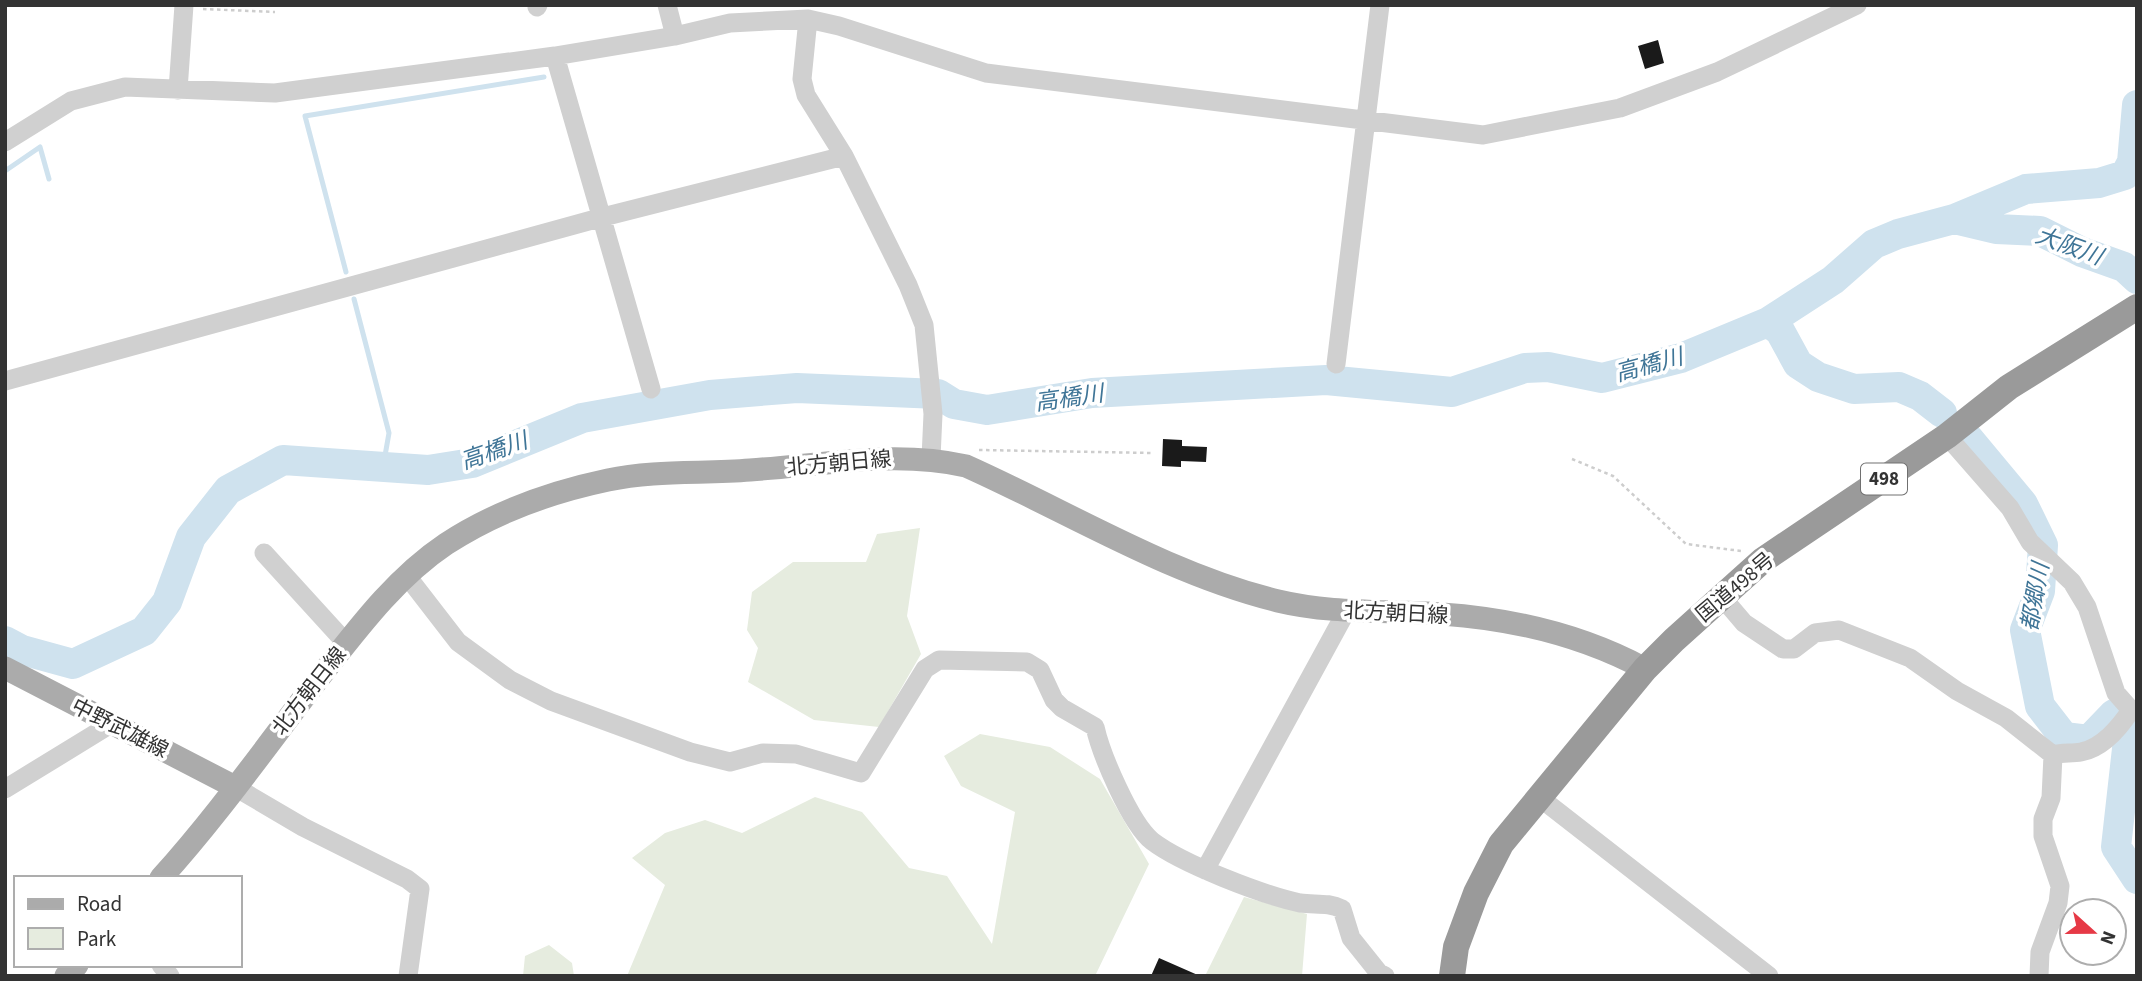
<svg xmlns="http://www.w3.org/2000/svg" width="2142" height="981" font-family="'Source Sans 3','Noto Sans JP',sans-serif">
	<style>
		.green { fill: #e6ecdf }
		.lines { fill: none; stroke-linecap: round; stroke-linejoin: round }
		.stream { stroke: #cfe2ee; stroke-width: 5 }
		.river { stroke: #cfe2ee; stroke-width: 30 }
		.building { fill: #1a1a1a }
		.path { stroke: #cdcdcd; stroke-width: 2.5; stroke-dasharray: 3.5 3.5; stroke-linecap: butt }
		.minor { stroke: #d0d0d0; stroke-width: 19 }
		.major { stroke: #ababab; stroke-width: 23 }
		.highway { stroke: #9a9a9a; stroke-width: 26 }
		.labels { text-anchor: middle; dominant-baseline: central; stroke-width: 7; stroke-linejoin: round; paint-order: stroke }
		.shield { fill: #fff; stroke: #707070; stroke-width: 2 }
		.shield-label { font-size: 19px; font-weight: bold; fill: #333 }
		.street-label { font-size: 21px; fill: #333; stroke: #fff }
		.water-label { font-size: 23px; font-style: italic; fill: #3f7597; stroke: #fff }
	</style>
	<rect width="100%" height="100%" fill="#fff"/>
	<path class="green" d="M920,528L907,616L921,654L879,727L814,720L748,682L758,648L747,630L752,592L793,562H866L877,534Z
		M980,734L1050,747L1100,779L1149,864L1095,976H627L665,885L632,858L665,833L705,820L742,833L815,797L862,812L909,868L947,876L992,944L1015,812L961,786L944,756Z
		M1244,897L1307,914L1302,976H1205Z
		M549,945L572,963L574,976H523L525,956Z"/>
	<g class="lines">
		<path class="stream" d="M5,171L40,147L49,179
			M346,272L305,116L544,77
			M354,299L389,433L383,467"/>
		<path class="river" d="M1954,219L1996,229L2040,231L2082,252L2124,267L2137,279
			M1768,322L1780,331L1798,364L1818,377L1854,389L1899,387L1920,396L1942,413
			M1969,439L2023,504L2043,545L2040,591L2025,630L2040,706L2064,737L2089,740L2114,714L2125,717L2129,731L2116,847L2137,879
			M5,641L22,650L73,664L144,631L167,602L191,537L228,490L283,460L428,470L472,463L582,418L710,395L797,388L938,394L954,404L987,410L1092,393L1326,380L1452,392L1525,368L1548,367L1602,378L1681,358L1768,322L1833,280L1874,244L1898,234L1954,219L2026,189L2099,183L2125,175L2132,162L2137,105"/>
	</g>
	<path class="building" d="M1658,40L1664,63L1645,69L1638,46Z
		M1163,439L1182,440V446L1207,447L1206,462L1181,461V467L1162,466Z
		M1159,958L1200,976H1151Z"/>
	<g class="lines">
		<path class="path" d="M150,5L164,6
			M203,9L275,12
			M979,450L1154,453
			M1572,459L1613,476L1686,544L1741,551"/>
		<path class="minor" d="M667,5L675,36
			M537,7L538,5
			M808,19L802,79L806,95L844,156L908,285L924,325L933,414L931,458
			M555,56L651,389
			M178,90L184,5
			M5,142L71,101L125,87L275,93L555,56L675,36L730,23L808,19L839,26L986,73L1483,135L1620,108L1717,72L1857,5
			M1336,364L1380,5
			M5,381L603,217L844,156
			M1947,436L2010,508L2030,542L2072,582L2087,607L2116,693L2131,710L2137,711
			M264,553L346,643
			M407,576L458,642L510,680L551,701L690,752L730,762L763,753L796,754L861,773L925,669L939,660L1027,662L1040,670L1054,700L1062,708L1095,727C1101,754 1130,823 1152,841C1182,864 1263,895 1300,903C1316,905 1328,902 1342,909L1351,938L1379,973L1385,976
			M1721,596L1744,623L1783,649H1794L1815,633L1839,630L1910,658L1957,691L2006,718L2053,755
			M235,787L303,827L407,879L420,889L408,976
			M5,789L111,724
			M1539,797L1769,976
			M1205,870L1347,610
			M161,965L170,976
			M2039,976L2040,952L2058,903L2060,886L2043,836V819L2051,798L2053,755C2063,752 2071,754 2081,752C2102,748 2120,727 2131,710"/>
		<path class="major" d="M5,668L235,787
			M161,878C218,815 267,745 319,678C356,631 395,578 446,544C495,512 551,492 608,480C655,470 703,474 750,470C823,465 894,450 966,466C1069,512 1168,574 1278,601C1332,614 1387,610 1442,614C1513,619 1582,635 1645,669
			M66,976L77,965"/>
		<path class="highway" d="M1452,976L1456,947L1476,893L1501,844L1645,669L1674,640L1763,560L1947,436L2009,387L2137,307"/>
	</g>
	<g class="labels">
		<rect class="shield" x="1861" y="463.5" width="46" height="31" rx="5"/>
		<g class="shield-label">
			<text x="1884" y="479">498</text>
		</g>
		<g class="street-label">
			<text transform="translate(839 463) rotate(-5)">北方朝日線</text>
			<text transform="translate(1735 587) rotate(-40)">国道498号</text>
			<text transform="translate(1396 613) rotate(3)">北方朝日線</text>
			<text transform="translate(309 691) rotate(-52)">北方朝日線</text>
			<text transform="translate(120 728) rotate(27)">中野武雄線</text>
		</g>
		<g class="water-label">
			<text transform="translate(2069 246) rotate(20)">大阪川</text>
			<text transform="translate(1649 365) rotate(-15)">高橋川</text>
			<text transform="translate(1069 398) rotate(-8)">高橋川</text>
			<text transform="translate(494 451) rotate(-19)">高橋川</text>
			<text transform="translate(2035 597) rotate(-80)">都郷川</text>
		</g>
	</g>
	<rect width="2142" height="981" fill="none" stroke="#333333" stroke-width="14"/>
	<rect x="14" y="876" width="228" height="91" fill="#ffffff" stroke="#adadad" stroke-width="2"/>
	<rect x="28" y="899" width="35" height="10" fill="#ababab" stroke="#adadad" stroke-width="2"/>
	<text x="77" y="911" font-size="21" fill="#333333">Road</text>
	<rect x="28" y="928" width="35" height="21" fill="#e6ecdf" stroke="#adadad" stroke-width="2"/>
	<text x="77" y="946" font-size="21" fill="#333333">Park</text>
	<g transform="translate(2093 932) rotate(111)"><circle r="33" fill="#ffffff" stroke="#adadad" stroke-width="2"/>
	<path d="M0-5L12 26L0 18L-12 26Z" fill="#e63946"/>
	<text y="-10" font-size="19" font-weight="bold" text-anchor="middle" fill="#333333">N</text>
	</g>
</svg>
